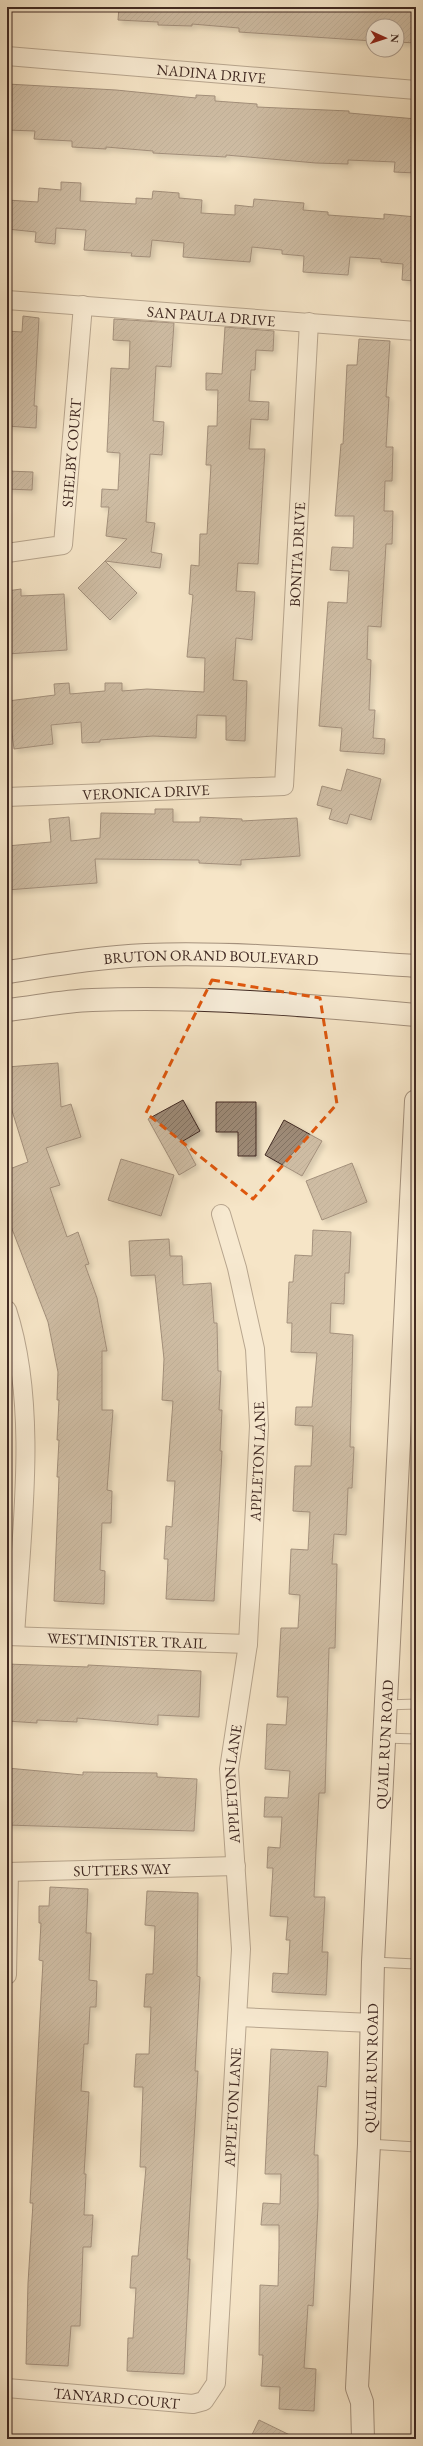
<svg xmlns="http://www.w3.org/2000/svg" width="423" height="2446" font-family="'EB Garamond',serif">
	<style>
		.building { fill: url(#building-hatch); stroke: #402922; filter: url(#shadow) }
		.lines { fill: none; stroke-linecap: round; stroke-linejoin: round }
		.lane-casing { stroke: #6d584b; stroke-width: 11 }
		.street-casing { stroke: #6d584b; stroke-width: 20 }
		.secondary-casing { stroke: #402922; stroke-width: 24 }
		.lane { stroke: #f8eedb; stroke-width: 9 }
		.street { stroke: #f8eedb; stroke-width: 18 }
		.secondary { stroke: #f8eedb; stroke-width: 22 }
		.marked { fill: none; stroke: #e0570d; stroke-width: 3; stroke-dasharray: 8 5; stroke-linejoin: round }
		.labels { text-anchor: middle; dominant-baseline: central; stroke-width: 3.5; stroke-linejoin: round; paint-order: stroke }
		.street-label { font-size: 15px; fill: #402922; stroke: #f8eedb }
	</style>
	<defs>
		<pattern id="building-hatch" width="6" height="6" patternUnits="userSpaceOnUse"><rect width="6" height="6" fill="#9e8b78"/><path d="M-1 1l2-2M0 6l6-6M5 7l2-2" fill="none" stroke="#827262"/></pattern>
		<filter id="shadow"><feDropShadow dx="3.5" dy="3.5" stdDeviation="2" flood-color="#0004"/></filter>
	</defs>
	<rect width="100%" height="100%" fill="#f5e5c7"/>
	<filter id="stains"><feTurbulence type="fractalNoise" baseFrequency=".005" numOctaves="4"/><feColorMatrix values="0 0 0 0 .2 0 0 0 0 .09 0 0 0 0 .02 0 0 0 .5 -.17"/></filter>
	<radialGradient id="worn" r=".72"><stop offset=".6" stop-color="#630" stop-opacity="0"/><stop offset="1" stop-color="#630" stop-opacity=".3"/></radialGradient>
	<path class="building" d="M119,7H416V43L397,42V26H373V41L239,32V28L192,24V26L158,25V22L118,20Z
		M7,84L116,90L196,98V95L215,96V101L257,104V107L349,111V113L416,119V173L394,172L395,162L348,160V164L316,163L226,155V157L153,153V151L106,147V149L72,147V141L34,139L35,131L7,130Z
		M61,182L81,183L80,201L136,204V198L152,199L153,191L179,193V198L202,200L201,213L235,215V205L253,207L254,199L304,203L303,210L328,212V215L384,219V214L416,217V281L402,280L403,264L381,262V259L350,257L348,275L303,272L304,256L282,254V250L252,247L250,262L183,257L184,243L152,240L150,257L131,256L132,253L84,250L86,230L56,228L55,244L35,242L36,232L7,229V200L38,202L39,188L61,190Z
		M23,316L39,318L34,406H37L36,428L7,426V331L22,332Z
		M114,319L174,323L171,367L156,366L153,421L164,422L162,455L150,454L146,522L155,523L151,552L162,554L160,568L105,561L137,593L110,620L78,588L127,539L106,536L109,507H101L102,489L118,490L120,453L107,452L111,368L129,369L130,341L113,340Z
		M225,327L274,331L273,351L256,350L255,370H251L249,401L269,402L268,420L251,419L249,449H265L258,564L238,563L236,591L255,592L252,640L236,638L233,680L247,681L245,741L226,740V716L197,715L196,738L153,736L100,740V742L82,743L81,722L51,725L53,744L14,749L8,701L55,695L54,684L69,683L70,694L105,691V683H122V691L147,689L204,692L205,658L187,657L193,595L189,594L191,565L199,566L200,534H207L211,465H206L208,426H217L218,390H206V373L222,374Z
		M359,339L390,341L386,397H389L386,447H393L392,481H385L384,511H393L392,544H386L381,627L368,626L367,659L371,660L369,710H375L373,738L385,739L384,754L340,751L342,728L319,726L328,602L347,603L349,571L330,570L332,547L353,548L354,516H335L341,444H343L347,365H357Z
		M7,471L33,472L32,490L7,489Z
		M21,589V596L64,594L67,650L7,654V591Z
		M347,769L381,779L371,820L350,814L347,824L329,819L332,809L317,805L322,786L341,791Z
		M155,809H173V822H200V817L242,819V821L297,818L300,856L241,860V865L199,863V860L95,859L97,883L7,890V846L51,842L49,819L69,817L71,841L100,838L101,813L155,814Z
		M58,1063L61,1107L71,1104L81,1137L46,1148L60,1185L50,1188L67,1237L78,1232L89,1264L85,1265L97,1298L107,1351H102V1410H113L107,1490L112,1491L111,1523H102L100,1570L105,1571L104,1604L54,1601L59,1477H57L59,1440H57L59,1400H57L58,1372L48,1322L7,1216V1170L28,1162L9,1101H7V1067Z
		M183,1100L200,1131L183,1141L196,1165L179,1175L148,1119Z
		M216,1102H256V1156H238V1132H216Z
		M284,1120L322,1141L302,1176L265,1155Z
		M121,1159L174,1175L161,1216L108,1200Z
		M352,1163L367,1202L322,1220L306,1181Z
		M313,1230L351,1232L349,1273H345L344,1304L331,1303L330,1333L353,1335L350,1447H354L352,1488H348L346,1535L334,1534L332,1564H337L335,1648H329L325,1793H319L316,1850L314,1897H325L322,1952H328L326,1995L272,1992L273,1973L288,1974L290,1940H286L288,1917L270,1916L273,1868H267L268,1847L280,1848L282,1817H264L265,1797L288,1798L290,1771L265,1769L267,1724L286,1725L288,1697H277L281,1628H298L300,1595L289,1594L291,1549L308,1550L310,1512L293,1511L294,1485L295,1466H311L313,1426L295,1425L296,1407H312L317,1353L291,1352L292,1323H287L289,1282H293L295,1255L312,1256Z
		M169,1239L170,1256H182L183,1285L211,1283L214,1323H217L218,1371H221L219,1410H222L220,1451H222L214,1601L166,1599L168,1559H164L166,1526L172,1527L175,1481H167L173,1401L162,1400L164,1359L155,1275L131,1276L129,1241Z
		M7,1664L88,1667V1665L201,1671L199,1717L158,1715V1725L77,1718V1722L37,1720V1723L7,1721Z
		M7,1768L83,1775V1772L157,1773V1777L197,1779L194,1831L7,1825Z
		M50,1887L88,1889L86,1933H91L89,1980L97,1981L96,2007H90L88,2044H84L81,2091L89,2092L84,2174H86L84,2215H93L91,2247H83L80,2326H71L68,2366L26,2364L28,2283L33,2203H30L43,1961L39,1960L41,1923H39V1906H49Z
		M147,1891L198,1893L197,1976L200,1977L195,2071H198L187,2259H190L184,2374L127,2371L128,2338H133L136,2288H130L132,2256H138L146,2167H140L143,2087H134L136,2054H149L151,2007H144L146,1974H153L155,1926L145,1925Z
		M271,2049L328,2052L326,2087L318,2086L314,2155H318V2206L313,2306L308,2305L304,2368L316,2369L314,2411L279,2409L280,2387L261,2386L263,2355H259L260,2285L278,2286L279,2248V2225H261L263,2203L280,2204L281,2174H265Z
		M259,2420L298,2439H250Z"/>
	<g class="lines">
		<defs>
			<path id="lane" d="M386,1705L416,1704
				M384,1738L416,1739
				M373,1962L416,1964
				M369,2144L416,2147"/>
			<g id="street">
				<path id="s1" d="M7,56L416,90"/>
				<path id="s2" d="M7,300L416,331"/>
				<path id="s3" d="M7,553L63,545L83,305"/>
				<path id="s4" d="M7,797L284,786L309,322"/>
				<path d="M7,1310C39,1407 21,1534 15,1636"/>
				<path id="s5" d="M7,1636L248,1644"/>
				<path id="s6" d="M7,1872L236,1866"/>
				<path d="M7,1975L9,1872"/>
				<path d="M238,2017L372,2023"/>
				<path id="s7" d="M7,2388L193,2404L204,2401L216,2383L241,1949L229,1769L248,1644L259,1426L255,1349L237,1268L221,1214"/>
			</g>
			<g id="secondary">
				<path id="s8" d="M7,972C53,965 99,957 146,955C236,952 326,960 416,966"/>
				<path d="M7,1010C35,1007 63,1001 92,1000C200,996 308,1005 416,1015"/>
				<path id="s9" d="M363,2439L362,2402L357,2388L369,2144L373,1962L416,1101"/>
			</g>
		</defs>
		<use href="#lane" class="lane-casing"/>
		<use href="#street" class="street-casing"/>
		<use href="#secondary" class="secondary-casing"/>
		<use href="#lane" class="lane"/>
		<use href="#street" class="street"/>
		<use href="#secondary" class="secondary"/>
	</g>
	<path d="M0 0H423V2446H0ZM212,980L320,998L337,1104L253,1199L146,1113Z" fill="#f5e5c7" fill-opacity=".55" fill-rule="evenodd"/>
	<path class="marked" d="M212,980L320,998L337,1104L253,1199L146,1113Z"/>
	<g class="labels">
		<g class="street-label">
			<text stroke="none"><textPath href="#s1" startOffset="205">NADINA DRIVE</textPath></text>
			<text stroke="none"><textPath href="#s2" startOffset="205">SAN PAULA DRIVE</textPath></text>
			<text stroke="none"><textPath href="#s3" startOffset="149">SHELBY COURT</textPath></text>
			<text stroke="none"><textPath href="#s4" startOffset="509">BONITA DRIVE</textPath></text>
			<text stroke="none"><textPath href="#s4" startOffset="139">VERONICA DRIVE</textPath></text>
			<text stroke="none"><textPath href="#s8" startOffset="205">BRUTON ORAND BOULEVARD</textPath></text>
			<text stroke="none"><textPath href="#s7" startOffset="1144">APPLETON LANE</textPath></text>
			<text stroke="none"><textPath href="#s5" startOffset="120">WESTMINISTER TRAIL</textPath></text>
			<text stroke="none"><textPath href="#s9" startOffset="696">QUAIL RUN ROAD</textPath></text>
			<text stroke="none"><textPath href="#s7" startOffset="820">APPLETON LANE</textPath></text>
			<text stroke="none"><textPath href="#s6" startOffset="115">SUTTERS WAY</textPath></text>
			<text stroke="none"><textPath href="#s9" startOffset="372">QUAIL RUN ROAD</textPath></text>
			<text stroke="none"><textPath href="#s7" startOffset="496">APPLETON LANE</textPath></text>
			<text stroke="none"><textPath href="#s7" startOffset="110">TANYARD COURT</textPath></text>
		</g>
	</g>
	<rect width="423" height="2446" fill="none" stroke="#f5e5c7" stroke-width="24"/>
	<rect x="8" y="8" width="407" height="2430" fill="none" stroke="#402922" stroke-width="2"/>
	<rect x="12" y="12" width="399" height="2422" fill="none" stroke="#402922"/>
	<g transform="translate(385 38) rotate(93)"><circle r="19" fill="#f8eedb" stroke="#ae9f91"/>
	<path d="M0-3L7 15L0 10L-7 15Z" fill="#8f2418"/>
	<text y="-6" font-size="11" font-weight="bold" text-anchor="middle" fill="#402922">N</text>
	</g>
	<rect width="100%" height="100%" filter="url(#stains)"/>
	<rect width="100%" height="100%" fill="url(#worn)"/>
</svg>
